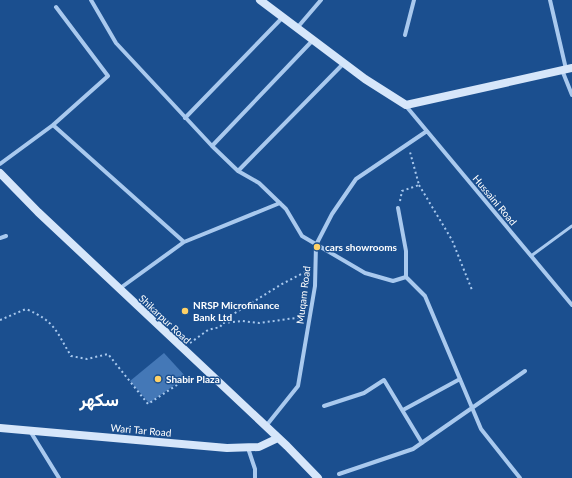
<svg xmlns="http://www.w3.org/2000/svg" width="572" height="478" font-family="Lato,Vazirmatn,sans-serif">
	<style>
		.building { fill: #4478b7 }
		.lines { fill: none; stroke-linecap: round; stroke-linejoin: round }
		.path { stroke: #a9c9ee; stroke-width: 2; stroke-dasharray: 2 3; stroke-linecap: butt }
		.lane { stroke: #a9c9ee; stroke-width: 3 }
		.street { stroke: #a9c9ee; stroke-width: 4 }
		.secondary { stroke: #d6e6fa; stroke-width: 8 }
		.poi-dot { fill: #ffd166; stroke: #1b4f8f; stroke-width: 1.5 }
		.labels { text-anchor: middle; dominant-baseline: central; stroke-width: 3; stroke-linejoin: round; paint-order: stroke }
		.street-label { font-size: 10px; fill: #fff; stroke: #1b4f8f }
		.poi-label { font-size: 10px; font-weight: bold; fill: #fff; stroke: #1b4f8f; text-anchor: start }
		.town-label { font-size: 18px; font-weight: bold; fill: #fff; stroke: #1b4f8f }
	</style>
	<rect width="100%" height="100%" fill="#1b4f8f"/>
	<path class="building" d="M164,353L186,377L149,403L130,381Z"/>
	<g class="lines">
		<path class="path" d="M419,185L452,240L472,290
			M400,201L402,191L419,185L410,152
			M0,320L26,309C55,321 56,331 71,356L87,359L108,354L148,404L192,375
			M223,323L242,321L259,323L303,317
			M190,343L208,330L220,327L227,318L282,284L309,270"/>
		<path class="lane" d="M531,256L572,226"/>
		<path class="street" d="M91,0L116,43L212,146L238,171L259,183L286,209L302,236L365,273L393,281L406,277
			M550,0L566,69
			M297,28L321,0
			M405,35L414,0
			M562,70L572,95
			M406,106L572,305
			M185,118L283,17
			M53,125L108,76L56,7
			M212,146L313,40
			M0,164L53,125L184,242
			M238,171L344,63
			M398,208L406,251V277L425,296L481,429L520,478
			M0,238L6,236
			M119,289L184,242L280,203
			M324,406L364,393L384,380L422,443
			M403,410L460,379
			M266,426L298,386L315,286L316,245L332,214L356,179L427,131
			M30,431L59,478
			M248,448L255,469V478
			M339,474L413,449L525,371"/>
		<path class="secondary" d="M260,0L365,79L406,105L572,68
			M0,173L38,212L287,446L318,478
			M0,428L227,448L259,447L278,438"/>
	</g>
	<g class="poi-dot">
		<circle cx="317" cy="247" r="4"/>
		<circle cx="185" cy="311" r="4"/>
		<circle cx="158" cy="379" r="4"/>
	</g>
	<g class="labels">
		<g class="street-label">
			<text transform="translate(495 200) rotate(50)">Hussaini Road</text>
			<text transform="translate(303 295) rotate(-83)">Muqam Road</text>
			<text transform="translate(165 319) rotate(43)">Shikarpur Road</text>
			<text transform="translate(141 430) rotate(5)">Wari Tar Road</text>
		</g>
		<g class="poi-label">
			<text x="325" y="247">cars showrooms</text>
			<text x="193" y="305">NRSP Microfinance<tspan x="193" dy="12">Bank Ltd</tspan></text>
			<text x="166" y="379">Shabir Plaza</text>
		</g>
		<g class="town-label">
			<text x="99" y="399">سکھر</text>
		</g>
	</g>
</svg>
